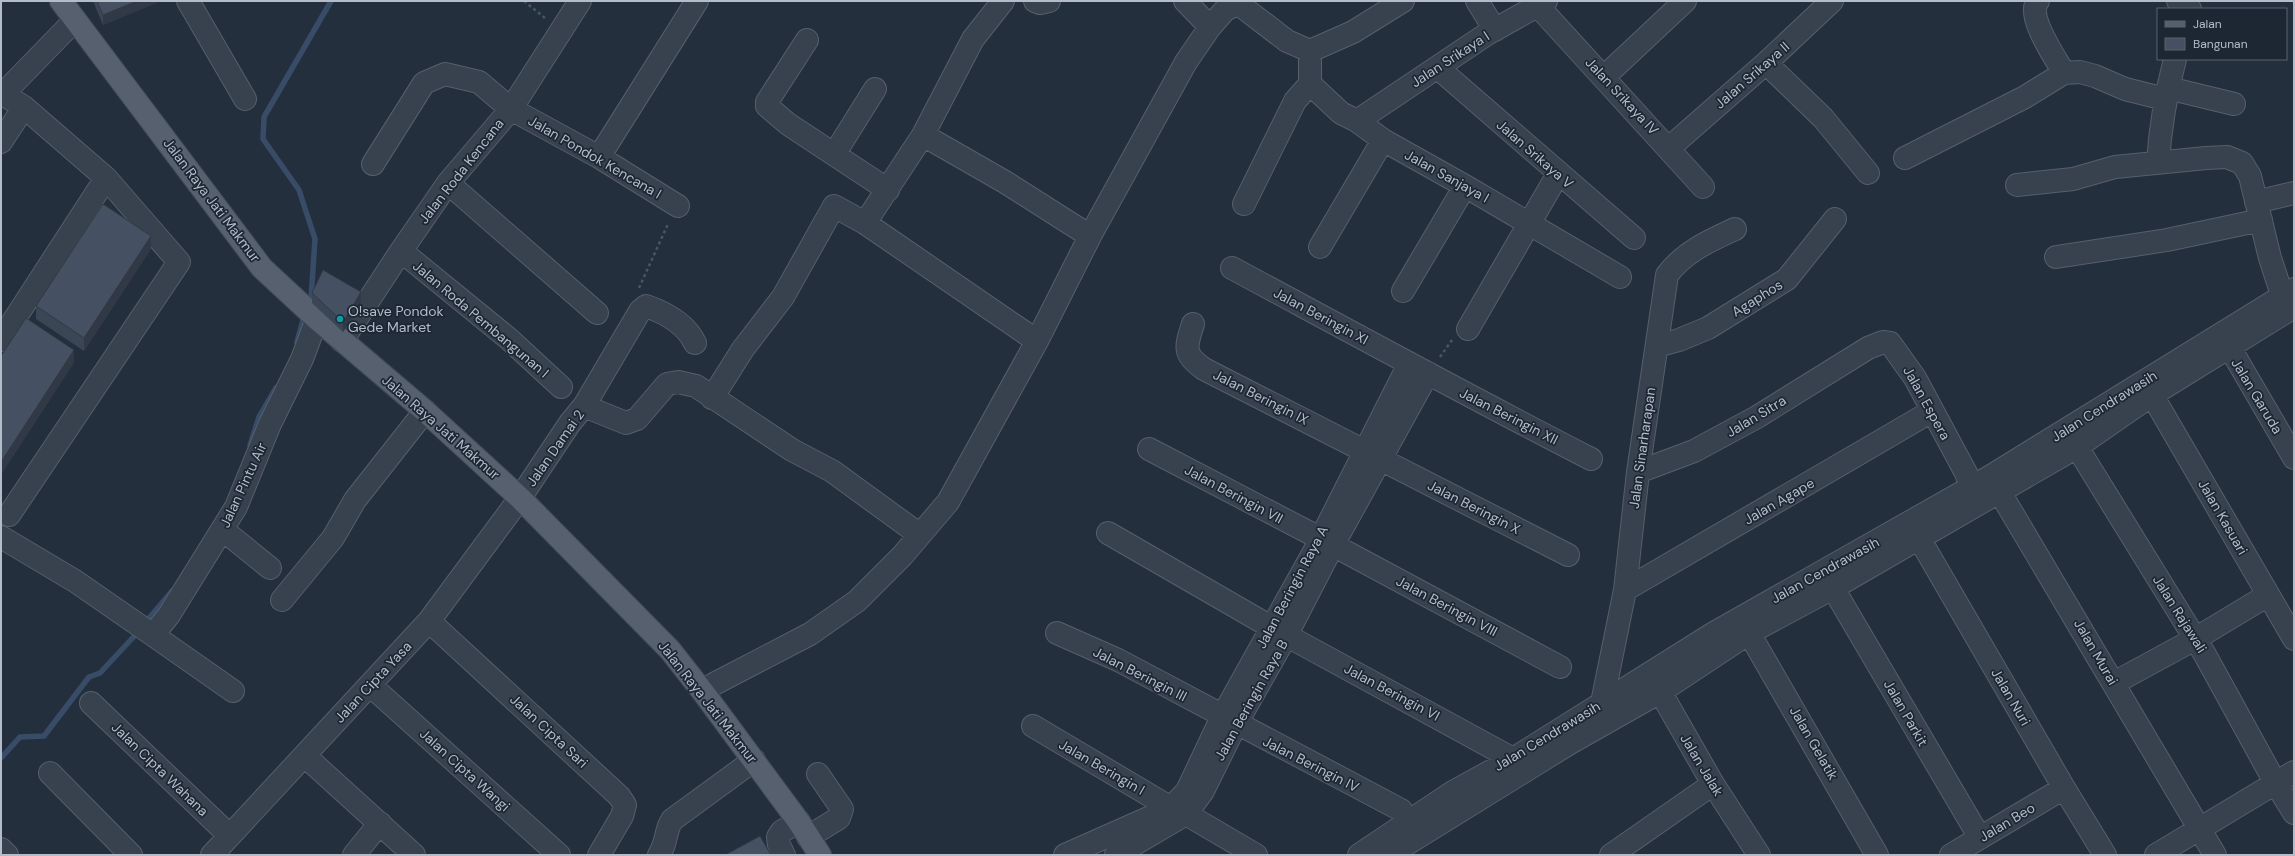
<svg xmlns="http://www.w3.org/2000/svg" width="2295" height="856" font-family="'DM Sans',sans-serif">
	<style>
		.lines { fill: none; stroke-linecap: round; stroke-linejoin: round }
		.stream { stroke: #394c67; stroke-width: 5.5 }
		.minor-casing { stroke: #565f6c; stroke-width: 24 }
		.major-casing { stroke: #414a57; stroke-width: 24 }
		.path { stroke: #44595c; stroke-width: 2.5; stroke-dasharray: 3 3; stroke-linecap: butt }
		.minor { stroke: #38414e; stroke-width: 22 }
		.major { stroke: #56606e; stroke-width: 22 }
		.wall { fill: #3b4654 }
		.shaded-wall { fill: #303945 }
		.building { fill: #455162; stroke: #303945 }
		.culture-dot { fill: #0f9aa8; stroke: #1d2633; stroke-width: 1.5 }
		.labels { text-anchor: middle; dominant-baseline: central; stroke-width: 3.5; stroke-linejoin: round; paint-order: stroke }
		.street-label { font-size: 14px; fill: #b4bcc9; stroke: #1d2633 }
		.poi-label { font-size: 14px; fill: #b4bcc9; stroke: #1d2633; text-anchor: start }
	</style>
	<rect width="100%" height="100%" fill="#242f3e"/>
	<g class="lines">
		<path class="stream" d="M311,299L315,239L299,190L263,139L264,117L331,1
			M297,342L303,320
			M250,445L259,417L276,388
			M144,624L172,591
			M1,758L20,737L44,736L89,677L100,673L139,631"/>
		<defs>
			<path id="minor" d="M188,1L245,99
				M1035,1L1040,3L1049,1
				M1185,1L1210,27
				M1477,1L1495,30
				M2038,1C2025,14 2056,59 2064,73
				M2178,1L2190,9
				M1538,6L1703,187
				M807,40L767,102V106L788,124L888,190
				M1310,51V84L1341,113L1357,121L1383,140L1465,186L1620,277
				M1766,63L1823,118L1868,173
				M1438,68L1634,238
				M1604,77L1685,1
				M2168,88L2234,104
				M1,93L24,107L106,178L179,262L9,515
				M4,93L75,20
				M1357,121L1487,34L1546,1
				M923,135L1005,182L1090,236
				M1,142L24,107
				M1669,148L1766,63L1832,1
				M835,153L875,89
				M599,157L697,1
				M1905,158L2025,97L2064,73L2080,72L2095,76L2125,89L2165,99
				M2158,163C2160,127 2166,94 2175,59
				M373,164L424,83L445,74L479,82L511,109L599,157L678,206
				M448,183L597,313
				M2017,185L2073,179L2115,167L2206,158L2227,157L2242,163L2250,176L2270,258L2287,310
				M2256,202L2294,193
				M1244,204L1295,101L1310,84
				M865,223L923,135L973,39L1003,1
				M1320,247L1383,140
				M401,251L509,339L561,387
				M2056,257L2167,240L2261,220
				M1232,268C1351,332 1470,397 1591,459
				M1403,291L1465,186
				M1193,324C1186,346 1182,354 1204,369L1568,555
				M1468,329L1558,174
				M2223,336L2294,458
				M1,340L106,178
				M342,341L401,251L448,183L511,109L580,1
				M1657,346L1679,340L1708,328L1787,279L1835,219
				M2152,395L2294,639
				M712,398L743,349L783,297L834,206L865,223L1037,341
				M584,406L640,311L646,306C666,313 686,324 695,343
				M2077,447L2204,653L2276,784L2294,813
				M1149,449L1333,545L1560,667
				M1638,472L1694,451L1757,417L1868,348L1883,342L1890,343L1915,378L1966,473L1971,487
				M1992,479L2215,855
				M223,530L270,568
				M1108,533L1271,627L1513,759
				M1,537L75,581L153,635L169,615L236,507L270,424L302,359L317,319
				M1919,538L2064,788L2105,855
				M1833,588L1980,838
				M1625,590L1932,411
				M282,600L333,538L355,500L425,411
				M429,621L619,796L625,805L622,816L599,855
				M1057,633L1118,660L1401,810
				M1749,633L1877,855
				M153,635L233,691
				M1653,679L1713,784L1759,855
				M2114,683L2195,639L2268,595
				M370,685L559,855
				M703,692L714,684L810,634L857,601L902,556L948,502L1037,341L1090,236L1186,62L1210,27L1225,10L1235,5H1240L1287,41L1310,51L1353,32L1403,1
				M91,703L229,835
				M1602,703L1625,590L1638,472L1667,275C1684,252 1709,241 1735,229
				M1033,726L1171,808L1186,814L1256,855
				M305,756L414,855
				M50,773L131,855
				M808,837L839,818L842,809L818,774
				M1,849L7,855
				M212,855L429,621L520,498L570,423L584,406L626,423L637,419L667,384L678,382L696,386L792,450L832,471L920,535
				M354,855L380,823
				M659,855C668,841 664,833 672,820L754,760
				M784,855L779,845L778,837L782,831L799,822
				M1065,855L1171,808L1187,791L1222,717L1316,548L1409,364
				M1116,855L1186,814L1203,791L1236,724L1286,636L1333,545L1428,373
				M1359,855L1453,792L1513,759L1714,633L1991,476L2294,289
				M1389,855L1570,743L1660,692L1749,633L1833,588L2077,447L2152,395L2294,307
				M1611,855L1713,784
				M1951,855L2064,788
				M2156,855L2294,772"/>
			<path id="major" d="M61,1L262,268L317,319L425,411L520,498L670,650L703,692L799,822L820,855"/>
		</defs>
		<use href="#minor" class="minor-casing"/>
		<use href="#major" class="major-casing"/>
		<path class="path" d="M524,1L545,18
			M639,288L668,224
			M1440,357L1452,340"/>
		<use href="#minor" class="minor"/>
		<use href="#major" class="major"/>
	</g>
	<path class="wall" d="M93,1H161L103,25Z
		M151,249L84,351L36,319V306Z
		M312,293L361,302L343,332L312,303Z"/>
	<path class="shaded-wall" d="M137,1H161L103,25V15Z
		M151,236V249L84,351V338Z
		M361,292V302L343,332V322Z
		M74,350V363L1,475V462Z"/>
	<path class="building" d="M97,1H137L103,15Z
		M103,204L151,236L84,338L36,306Z
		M323,270L361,292L343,322L312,293Z
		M26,318L74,350L1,462V356Z
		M760,836L771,855H725Z"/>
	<circle class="culture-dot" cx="340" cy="319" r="4"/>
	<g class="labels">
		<g class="street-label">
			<text transform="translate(1450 59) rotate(-33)">Jalan Srikaya I</text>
			<text transform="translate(1752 75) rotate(-41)">Jalan Srikaya II</text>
			<text transform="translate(1622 96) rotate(47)">Jalan Srikaya IV</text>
			<text transform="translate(1535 154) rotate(41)">Jalan Srikaya V</text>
			<text transform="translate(595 157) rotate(30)">Jalan Pondok Kencana I</text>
			<text transform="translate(461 171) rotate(-52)">Jalan Roda Kencana</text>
			<text transform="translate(1447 176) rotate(29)">Jalan Sanjaya I</text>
			<text transform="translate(212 200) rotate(53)">Jalan Raya Jati Makmur</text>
			<text transform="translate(1757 298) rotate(-32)">Agaphos</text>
			<text transform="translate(1321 316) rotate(28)">Jalan Beringin XI</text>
			<text transform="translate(481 319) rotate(40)">Jalan Roda Pembangunan I</text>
			<text transform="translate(2257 396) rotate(59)">Jalan Garuda</text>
			<text transform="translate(1261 397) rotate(27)">Jalan Beringin IX</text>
			<text transform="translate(1927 403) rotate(61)">Jalan Espera</text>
			<text transform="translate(2104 406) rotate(-32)">Jalan Cendrawasih</text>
			<text transform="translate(1509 416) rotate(27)">Jalan Beringin XII</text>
			<text transform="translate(1756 416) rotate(-31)">Jalan Sitra</text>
			<text transform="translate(441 427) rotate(41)">Jalan Raya Jati Makmur</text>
			<text transform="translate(555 448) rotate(-55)">Jalan Damai 2</text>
			<text transform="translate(1642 448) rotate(-82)">Jalan Sinarharapan</text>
			<text transform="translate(243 485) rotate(-65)">Jalan Pintu Air</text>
			<text transform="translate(1234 494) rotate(28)">Jalan Beringin VII</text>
			<text transform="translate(1779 501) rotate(-30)">Jalan Agape</text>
			<text transform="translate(1474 507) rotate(27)">Jalan Beringin X</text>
			<text transform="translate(2223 517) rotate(60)">Jalan Kasuari</text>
			<text transform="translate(1825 570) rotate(-29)">Jalan Cendrawasih</text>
			<text transform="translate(1292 587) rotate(-62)">Jalan Beringin Raya A</text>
			<text transform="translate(1447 606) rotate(28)">Jalan Beringin VIII</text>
			<text transform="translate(2180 614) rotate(58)">Jalan Rajawali</text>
			<text transform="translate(2096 652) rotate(60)">Jalan Murai</text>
			<text transform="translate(1140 674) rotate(27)">Jalan Beringin III</text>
			<text transform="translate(373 682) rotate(-47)">Jalan Cipta Yasa</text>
			<text transform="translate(1392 692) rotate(28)">Jalan Beringin VI</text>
			<text transform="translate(2011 697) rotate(60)">Jalan Nuri</text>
			<text transform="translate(1251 700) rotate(-61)">Jalan Beringin Raya B</text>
			<text transform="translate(708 702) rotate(52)">Jalan Raya Jati Makmur</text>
			<text transform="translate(1906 713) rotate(60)">Jalan Parkit</text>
			<text transform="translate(549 731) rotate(43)">Jalan Cipta Sari</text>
			<text transform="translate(1547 736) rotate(-31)">Jalan Cendrawasih</text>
			<text transform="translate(1814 743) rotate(60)">Jalan Gelatik</text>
			<text transform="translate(1311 764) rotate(27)">Jalan Beringin IV</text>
			<text transform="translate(1702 765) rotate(59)">Jalan Jalak</text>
			<text transform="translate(1102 767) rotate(30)">Jalan Beringin I</text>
			<text transform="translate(160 769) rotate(44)">Jalan Cipta Wahana</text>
			<text transform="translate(465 770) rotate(42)">Jalan Cipta Wangi</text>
			<text transform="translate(2007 822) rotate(-31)">Jalan Beo</text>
		</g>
		<g class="poi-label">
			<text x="348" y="311">O!save Pondok<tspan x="348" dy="16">Gede Market</tspan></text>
		</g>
	</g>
	<rect width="2295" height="856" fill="none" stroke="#b4bcc9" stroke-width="4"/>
	<rect x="2157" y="8" width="130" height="52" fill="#1d2633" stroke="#59626f"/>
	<rect x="2165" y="21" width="20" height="6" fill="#56606e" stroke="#59626f"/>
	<text x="2193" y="28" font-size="12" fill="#b4bcc9">Jalan</text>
	<rect x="2165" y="38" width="20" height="12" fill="#455162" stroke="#59626f"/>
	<text x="2193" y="48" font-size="12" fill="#b4bcc9">Bangunan</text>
</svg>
